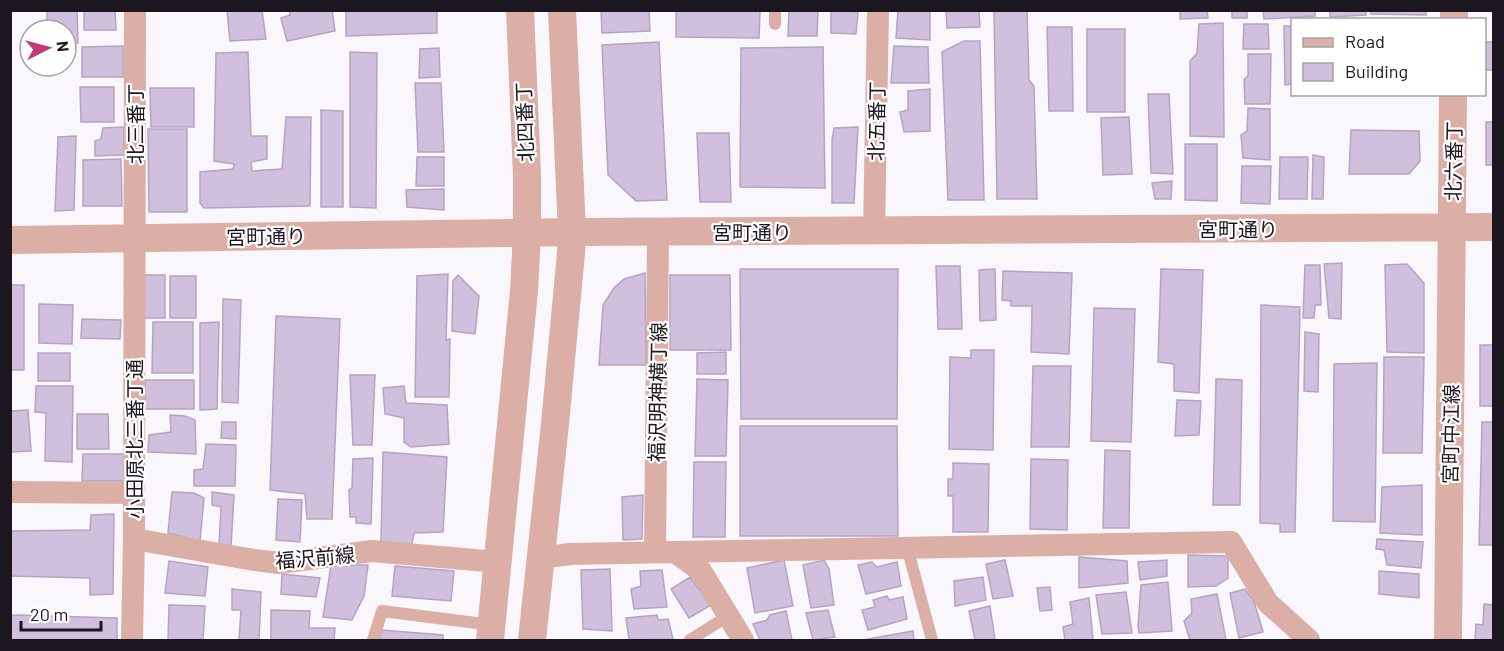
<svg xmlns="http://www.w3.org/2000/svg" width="1504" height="651" font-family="Barlow,'Noto Sans JP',sans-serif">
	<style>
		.building { fill: #d1c0dd; stroke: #b5a4c1; stroke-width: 1.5 }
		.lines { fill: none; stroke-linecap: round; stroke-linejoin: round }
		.service { stroke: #dbafa5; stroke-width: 12 }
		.minor { stroke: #dbafa5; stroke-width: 22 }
		.tertiary { stroke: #dbafa5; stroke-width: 28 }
		.labels { text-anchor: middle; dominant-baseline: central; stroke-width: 4.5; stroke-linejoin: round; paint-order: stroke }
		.street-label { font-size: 20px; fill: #1b1620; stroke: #fff }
	</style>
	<rect width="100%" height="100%" fill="#f9f6fc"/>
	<path class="building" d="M47,10H77L78,43H66V30H47Z
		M84,10H115L116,30H84Z
		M227,10H262L266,39L230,41Z
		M289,10H332L335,31L287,41L281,18L290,15Z
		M346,10H437V33L346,36Z
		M601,10H649L650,31L602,33Z
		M676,10H760L759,38L676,37Z
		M789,10H818L817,36H788Z
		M831,10L858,12L856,34L831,33Z
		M898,10H930V40L896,38Z
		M946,10H979L980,27L947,28Z
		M994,10H1027L1029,80L1034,86L1037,199H997Z
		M1180,10H1207L1208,18L1180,19Z
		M1232,10H1247V18H1232Z
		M1263,10H1315V16L1264,19Z
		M1330,10H1366V15L1330,17Z
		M1371,10H1426V15L1371,14Z
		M1223,23L1224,137L1190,136V61L1197,53L1199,24Z
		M1244,24H1268L1269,49H1243Z
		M1284,26H1292V84L1285,85Z
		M1047,27H1072L1073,111H1049Z
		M1087,29H1125V112H1087Z
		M964,41H980L984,200H948L942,52Z
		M659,42L667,200L636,201L608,175L602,45Z
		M1484,42H1494V70H1484Z
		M123,46V77H82V47Z
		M894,46L928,47L929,83H891Z
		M823,47L825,188L740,187L741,48Z
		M439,48L440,77L419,78L420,49Z
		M248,52L251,136H267V159L251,162L252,171L282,169L286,117H311L310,206L204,208L200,203V172L233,169L234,164L214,161L216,53Z
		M350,52L377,53L376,208L350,207Z
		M1248,54H1271L1270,104H1245L1244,79L1248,76Z
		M415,83H441L444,152H418Z
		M80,87H114V122H81Z
		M150,88H194V127H151Z
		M930,89V131L904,132L900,112L908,110V91Z
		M1148,94H1169L1173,174L1151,173Z
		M1248,108L1270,109V160L1243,158L1241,135L1247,131Z
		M321,110L343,111V207H321Z
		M1129,117L1132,174L1103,175L1101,118Z
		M1486,122H1494V165H1486Z
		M124,127V155L95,156V141L101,139L103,128Z
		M858,127L854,203H832V140L834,128Z
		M148,129H187V212H149Z
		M1351,130L1419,131L1420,161L1409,174H1349Z
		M697,133H729L731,202H700Z
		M76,136L74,210L55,211L58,137Z
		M1185,144H1217V201L1185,200Z
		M1313,155L1324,157L1323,199H1312Z
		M417,157H444V186H416Z
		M1280,157H1308L1307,199H1279Z
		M121,159L122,206H83V160Z
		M1242,166H1271L1270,204L1241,203Z
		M1172,181L1171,199H1155L1152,183Z
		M444,189V210L407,207L406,190Z
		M1342,263L1341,319L1329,318L1324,264Z
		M1407,264L1424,283V353L1387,352L1385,265Z
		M1305,265H1320L1321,305H1315L1314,318H1303Z
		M936,266H960L962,329H938Z
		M740,269H898L897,419H741Z
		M995,269L996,320L980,321L979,270Z
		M1161,269L1203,270L1199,393L1174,391V364L1158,362Z
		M1003,271L1072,273L1069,354L1031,352L1032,306H1011V301L1002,300Z
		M645,273L646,365H599L603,305L614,288L624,279Z
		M448,274L446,340L450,339L449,397H415L417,276Z
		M144,275H165V318H144Z
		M458,275L479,296L475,334L452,331L453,281Z
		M670,275H730L731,350H670Z
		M170,276H196V318H170Z
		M10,285H24V370H10Z
		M223,299L241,300L238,403L222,402Z
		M39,304L73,305L72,344L39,343Z
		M1261,305L1300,307L1295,532H1280V524L1260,523Z
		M1094,308L1135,309L1131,442L1091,441Z
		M276,316L340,319L332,519H307L305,494L270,490Z
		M82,319L121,320L120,339L81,338Z
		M153,322H193V373H152Z
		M219,322L217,409L200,410V323Z
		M1305,332L1319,334L1318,392L1304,391Z
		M1480,345H1494V406H1480Z
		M971,350H994L993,450L949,449L950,357L971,358Z
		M726,352V374H697V353Z
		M38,353H70V381H38Z
		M1384,357H1424L1422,453H1383Z
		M1377,363L1375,522L1333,521L1334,364Z
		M1033,366H1071L1069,447H1031Z
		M350,375H375L372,445H353Z
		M697,379L728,380L726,456H695Z
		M1216,379L1242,380L1240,505H1213Z
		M145,380H194V409H145Z
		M36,386H73L72,462L45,461L46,413L35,412Z
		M404,386L406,403L447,405L449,444L411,447L404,442V418L385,414L383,388Z
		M1177,400L1201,401L1199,435L1175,436Z
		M28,410L31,451L10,452V411Z
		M77,414H108L109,449H77Z
		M170,415L185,416L195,420L196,454L148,452L149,435L171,432Z
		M222,422H236V439L221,438Z
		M1482,422H1494V545H1479Z
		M740,426H897L898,536H740Z
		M206,444L236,445L235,486H194V470L203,469Z
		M1105,450L1130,451L1129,528H1103Z
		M383,452L447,457L443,532L414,533L412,544L381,542Z
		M83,454H126V481H82Z
		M373,458L371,524L356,523V517H350L349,490L352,488L353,459Z
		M1031,459L1068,460L1067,530L1030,529Z
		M694,462H726L725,537H693Z
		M953,463L989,464L988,532H953V496H948V479H953Z
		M1422,485V535L1380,533L1382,487Z
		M172,492L194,493L204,498L200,541L168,533Z
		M212,492L234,495L231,547L219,546L221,507L212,505Z
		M643,495L642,539L623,540L622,497Z
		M278,499L302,500L300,542L276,540Z
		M114,514L113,594L90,595V578L10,576V531L90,530L91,515Z
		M1377,539L1423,542L1421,568L1387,565L1384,550L1376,549Z
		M1188,555L1228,556V578L1216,586L1188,587Z
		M1079,557L1127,561L1128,583L1079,588Z
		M784,560L793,606L755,613L747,568Z
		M824,560L829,569L834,605L811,608L803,565Z
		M1005,560L1013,596L993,599L986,564Z
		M1167,560V576L1140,580L1138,562Z
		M169,561L208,567L205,596L165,593Z
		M872,562L877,567L897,562L901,586L866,594L858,565Z
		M331,565H368L364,596L352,620L323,617Z
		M395,566L454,571L451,601L392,596Z
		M610,569L612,631L583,629L581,570Z
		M662,570L667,607L634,609L631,589L641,586L640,571Z
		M1379,571L1419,574V598L1379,594Z
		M282,574L320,578L316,597L281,594Z
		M690,577L711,605L689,618L671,589Z
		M983,577L986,600L955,606L954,581Z
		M1168,582L1172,631L1139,633L1138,626L1141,585Z
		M1050,587L1052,610L1040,611L1037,588Z
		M232,589L261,592L259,640H239L241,610H232Z
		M1245,589L1254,601L1263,632L1239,638L1230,593Z
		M1126,592L1132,633L1102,634L1096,595Z
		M1217,594L1226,640H1190L1184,621L1192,613L1191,599Z
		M887,596L889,600L903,597L907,619L868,630L862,610L875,607L873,600Z
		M1089,598L1093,640H1065L1063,627L1073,624L1070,602Z
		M1484,604L1494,605V640H1475L1476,624L1483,625Z
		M169,605L205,606L203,640H168Z
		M990,606L995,640H975L969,611Z
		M271,610L310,611L309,628H335L334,640H271Z
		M828,610L835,637L813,640L806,613Z
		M786,611L792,640H760L753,624L767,620L770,615Z
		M17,615L117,618V640H10V616Z
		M657,615L658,620L668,619L673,639L629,640L626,618Z
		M381,630L443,635V640H380Z
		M913,631L914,640H863Z"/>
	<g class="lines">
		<path class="service" d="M775,24V10
			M907,547L932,640
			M373,640L382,611L492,625
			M690,640L728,616"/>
		<path class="minor" d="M874,232L878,10
			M10,492L133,493
			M134,539L254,560L279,563L372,551L498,562
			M655,552L658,232
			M675,552L1231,542L1268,603L1309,640
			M540,558L570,554L675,552L701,571L743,640
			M132,640L134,539L135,10"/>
		<path class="tertiary" d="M1454,20V10
			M10,240L572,232L1494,227
			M490,640L524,291L527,233V175L520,10
			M532,640L555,424L571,253L572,232L562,10
			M1448,640L1453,94"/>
	</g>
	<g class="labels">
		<g class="street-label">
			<text transform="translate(876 121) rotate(-89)">北五番丁</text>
			<text transform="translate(524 122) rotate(-92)">北四番丁</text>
			<text transform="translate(135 124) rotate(-90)">北三番丁</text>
			<text transform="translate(1453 161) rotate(-89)">北六番丁</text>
			<text x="1238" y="229">宮町通り</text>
			<text x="752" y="232">宮町通り</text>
			<text transform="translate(266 236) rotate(-1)">宮町通り</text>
			<text transform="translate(657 392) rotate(-89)">福沢明神横丁線</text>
			<text transform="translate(1450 434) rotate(-89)">宮町中江線</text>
			<text transform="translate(134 439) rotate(-90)">小田原北三番丁通</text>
			<text transform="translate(315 557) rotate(-5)">福沢前線</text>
		</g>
	</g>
	<rect width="1504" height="651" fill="none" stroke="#1b1620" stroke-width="24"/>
	<rect x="1291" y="18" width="195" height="78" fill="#ffffff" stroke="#a4a2a6" stroke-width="1.5"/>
	<rect x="1303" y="38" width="30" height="9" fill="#dbafa5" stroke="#a4a2a6" stroke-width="1.5"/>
	<text x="1345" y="48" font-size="18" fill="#1b1620">Road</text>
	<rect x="1303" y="63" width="30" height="18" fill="#d1c0dd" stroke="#a4a2a6" stroke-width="1.5"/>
	<text x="1345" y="78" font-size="18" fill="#1b1620">Building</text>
	<g transform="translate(48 48) rotate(84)"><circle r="28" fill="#ffffff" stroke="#a4a2a6" stroke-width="1.5"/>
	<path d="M0-4.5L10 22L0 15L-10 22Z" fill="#c23b7a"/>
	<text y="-9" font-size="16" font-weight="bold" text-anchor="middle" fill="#1b1620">N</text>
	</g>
	<path d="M21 621v9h80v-9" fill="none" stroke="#1b1620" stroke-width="3"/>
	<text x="30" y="621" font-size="18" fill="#1b1620" stroke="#ffffff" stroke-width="4.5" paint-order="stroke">20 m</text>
</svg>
